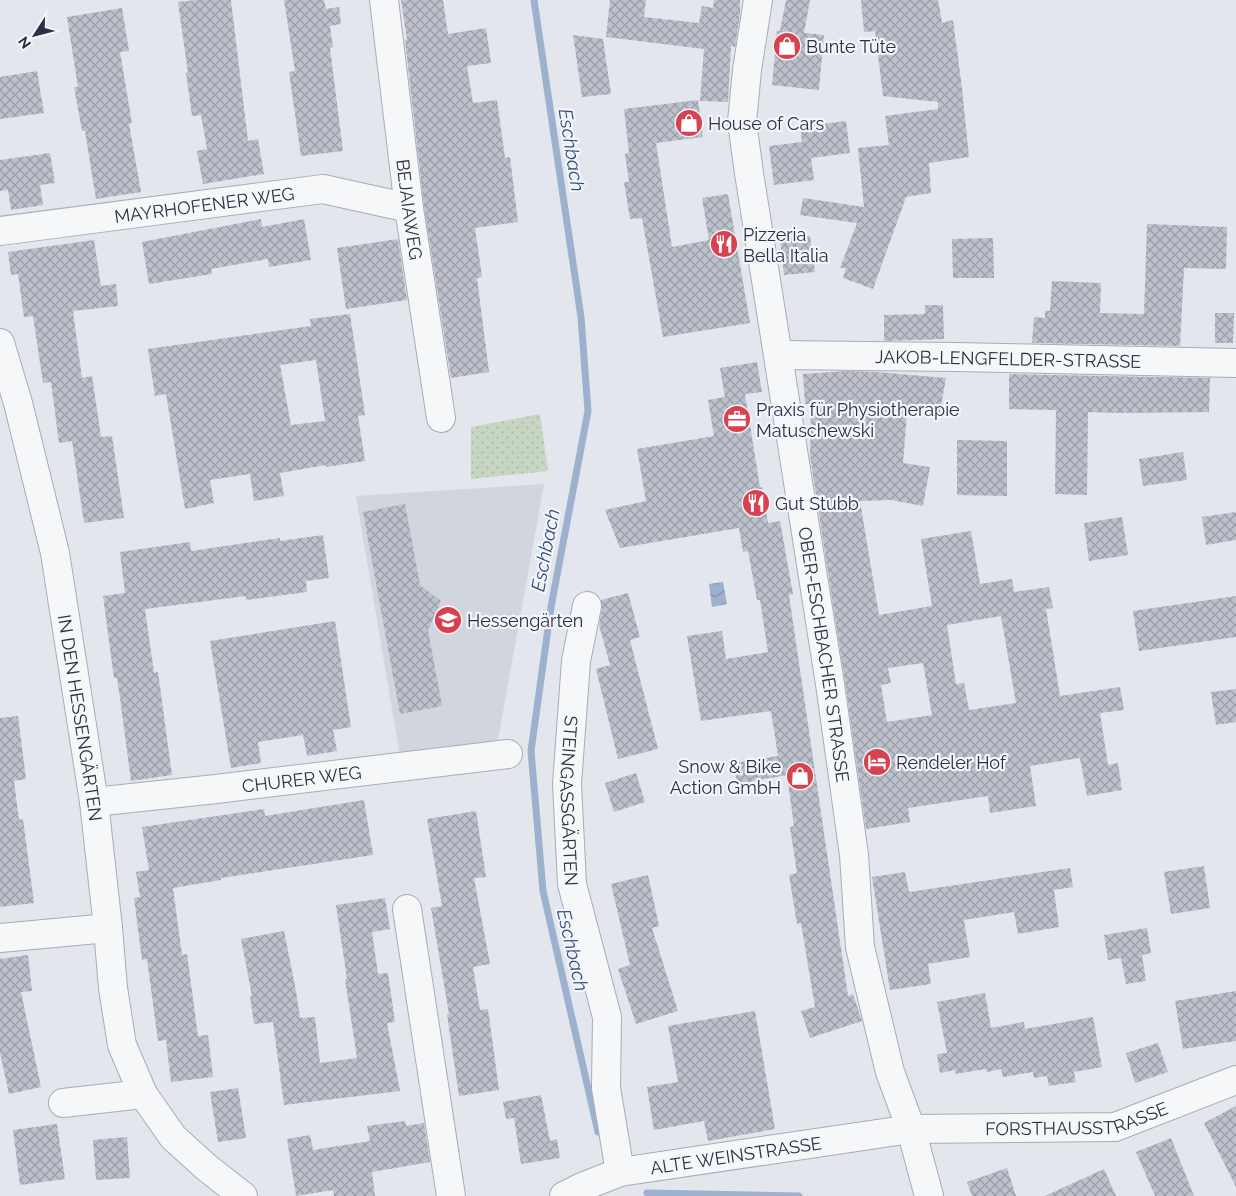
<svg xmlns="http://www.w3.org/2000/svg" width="1236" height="1196" font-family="Raleway,sans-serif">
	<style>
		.built { fill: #d1d5de }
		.park { fill: url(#park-dots) }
		.water { fill: url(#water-waves) }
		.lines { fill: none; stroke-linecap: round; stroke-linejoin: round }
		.stream { stroke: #9cb1cd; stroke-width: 7 }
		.building { fill: url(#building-cross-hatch); fill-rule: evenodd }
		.minor-casing { stroke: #a7acb7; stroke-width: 30 }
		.minor { stroke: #f6f7f9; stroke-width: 28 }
		.labels { text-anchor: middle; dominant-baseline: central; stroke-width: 4.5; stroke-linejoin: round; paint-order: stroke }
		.poi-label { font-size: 18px; fill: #293245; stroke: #f3f5f9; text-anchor: start }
		.street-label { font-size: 18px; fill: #293245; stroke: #f3f5f9 }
		.water-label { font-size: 19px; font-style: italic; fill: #314e7c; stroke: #f3f5f9 }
	</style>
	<defs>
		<pattern id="park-dots" width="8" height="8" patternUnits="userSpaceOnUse" patternTransform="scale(1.25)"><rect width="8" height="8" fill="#c7d6c3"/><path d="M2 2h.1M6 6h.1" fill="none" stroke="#abb8a9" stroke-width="1.8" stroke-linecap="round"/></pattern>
		<pattern id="water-waves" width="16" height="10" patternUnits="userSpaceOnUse" patternTransform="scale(1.25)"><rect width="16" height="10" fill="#9cb1cd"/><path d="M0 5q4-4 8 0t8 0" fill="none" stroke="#7f91a8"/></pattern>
		<pattern id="building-cross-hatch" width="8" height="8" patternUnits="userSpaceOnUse" patternTransform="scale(1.25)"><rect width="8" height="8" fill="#bcc1cc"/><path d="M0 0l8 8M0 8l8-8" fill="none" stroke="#999da7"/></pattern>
	</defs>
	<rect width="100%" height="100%" fill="#e3e6ec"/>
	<path class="built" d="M544,484L497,745L400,756L356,496Z"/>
	<path class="park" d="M540,414L548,471L471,479V427Z"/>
	<path class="water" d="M723,582L727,604L712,607L709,584Z"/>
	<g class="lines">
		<path class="stream" d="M534,0L581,317L588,411L551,607L531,751L543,891L598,1132
			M647,1193L799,1196"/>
	</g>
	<path class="building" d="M196,0H231L248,141L258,139L264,174L203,184L197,151L207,149L201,115L192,116L186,73H188L178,2Z
		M284,0H324L326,9L339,7L341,24L330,26L333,47L330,48L343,151L301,156L289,72L295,71Z
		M401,0H443L448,34L486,28L491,63L467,66L473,103L497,100L505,158L510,157L518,222L475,228L482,277L477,278L489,372L451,378L424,206L405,40L407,39Z
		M610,0H646L644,17L699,23L702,6L713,8L714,0H740V14L735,47L731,46L728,102L700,101L704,49L606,37Z
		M786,0H810L804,33L824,35L819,90L772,85L777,31H780Z
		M861,0H938L942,23L953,20L962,88L969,157L929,163L931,193L906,197L873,289L843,278L846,268H840L857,223L800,215L803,198L864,207L858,148L889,145L885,116L938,109V102L883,96L875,31L864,32Z
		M122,8L129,51L120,52L132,123L129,124L141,192L96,199L85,131H82L74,87H78L67,17Z
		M573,35L603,39L611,94L582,97Z
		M37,71L44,113L0,119V77Z
		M698,100L703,137L656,143L672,247L709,240L702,198L728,194L750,323L663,337L642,218L630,219L624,182H629L625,154L629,153L624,109Z
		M846,121L850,153L811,158L814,180L774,185L769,146L802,142L800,127Z
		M50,153L55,183L40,185L43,205L11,210L8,190L0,191V160Z
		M261,219L262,227L304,219L311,260L269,267L268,259L211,269L212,274L149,284L142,242Z
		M1147,224L1227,227L1226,269L1184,268L1180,346L1032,343L1034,317L1045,318V311H1050L1052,281L1101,283L1100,313L1144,314Z
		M810,236L815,272L784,275L780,239Z
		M993,238L994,278H953L952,239Z
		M398,239L407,300L346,309L337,248Z
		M94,240L101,286L116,284L118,306L73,311L82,378L92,376L101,437L112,436L124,518L84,523L72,441L59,443L51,382L43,383L33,316L24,317L18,274L11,275L8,252Z
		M925,305H943L944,339L884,341V315L925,314Z
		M1215,313H1234L1233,343H1215Z
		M350,314L365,415L358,416L365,461L326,467V465L280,473L284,496L254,501L250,474L210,480L214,503L185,509L166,394L155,396L148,349L311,326L310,319ZM316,360L325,421L291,425L280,365Z
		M757,362L762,392L745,394L760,487H762L768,523L780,521L793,594L789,595L848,996L853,994L862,1021L810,1038L801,1011L815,1007L801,923L797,924L789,875L797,873L790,827L794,826L787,775L737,784L734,763L778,756L771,711L701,721L687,636L722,631L726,659L768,652L760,600H757L748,551L743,552L739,528L620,548L605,510L646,501L637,449L714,436L708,400L725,397L720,368Z
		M845,371L877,372L946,378L939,417L907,414L903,463L930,467L923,506L891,500L860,501L879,615L932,606L921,539L971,531L980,584L1012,579L1014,592L1049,587L1053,608L1046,609L1060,696L1120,687L1124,710L1100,713L1108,765L1118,763L1122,790L1087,796L1080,758L1030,766L1036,806L990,813L988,796L908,808L910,822L866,829L845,682L810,456L811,404H805L803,374ZM1001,616L1016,703L969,710L964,683L956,684L947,625ZM923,663L932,715L887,722L881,685L891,683L888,668Z
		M1009,374L1210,378L1209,412L1119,413L1088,412L1087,495L1055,494L1056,410L1009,409Z
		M957,440L1007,441V496L957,495Z
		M1183,452L1187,480L1143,486L1139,459Z
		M405,504L420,585L441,601L428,630L442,706L400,714L363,512Z
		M1236,512V540L1206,545L1202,517Z
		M1122,517L1128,555L1089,561L1084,523Z
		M323,535L329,578L306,581L307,592L246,600V596L145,609L154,673L158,672L172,775L131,781L120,698L117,678H114L103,596L125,593L120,552L190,542L191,551L280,538V541Z
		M628,593L640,637L630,640L658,749L618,759L596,669L610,665L599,625L602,609L601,600Z
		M1236,596V637L1139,651L1133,611Z
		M335,621L351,727L333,730L337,751L307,756L303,735L258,742L261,763L231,768L210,641Z
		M1236,689V722L1216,725L1211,692Z
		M18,716L26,779L14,781L19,820L23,819L34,903L0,907V718Z
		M636,773L645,802L614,812L605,783Z
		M364,800L373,855L221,878V880L173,888L182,955L187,954L198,1036L208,1035L213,1077L171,1082L166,1040L158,1041L147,959L142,960L134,898L140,897L136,872L149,870L142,827L264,809L265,816Z
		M476,811L486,877L474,878L490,964L473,967L480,1010L488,1009L499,1090L459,1096L447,1014H449L431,908L442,906L427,819Z
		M1204,866L1210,908L1171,914L1164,872Z
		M1070,868L1073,887L1054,890L1059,927L1018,934L1014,912L964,920L970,957L928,964L931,984L890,990L872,877L905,872L909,892Z
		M648,875L659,926L652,928L678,1011L636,1024L618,969L630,965L611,884Z
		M385,898L390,929L372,932L378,974L388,973L395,1022L387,1023L400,1091L284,1105L273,1022L254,1024L250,996H252L241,939L284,931L296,991L300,1018L315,1017L320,1063L357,1058L345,979H347L336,905Z
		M1147,928L1151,953L1142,955L1146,981L1126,984L1121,958L1108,960L1104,935Z
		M28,955L32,991L21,992L41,1087L9,1094L0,1053V959Z
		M1236,991V1041L1183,1049L1175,1001Z
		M985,993L991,1028L1024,1022L1025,1029L1093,1017L1102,1067L1074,1072L1076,1082L1049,1086L1047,1076L1034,1078L1033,1072L1003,1077L1001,1069L987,1072L986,1069L955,1074V1070L940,1073L937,1054L947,1053L937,1002Z
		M755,1011L775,1129L708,1141L704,1121L654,1130L647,1087L678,1082L668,1026Z
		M1158,1043L1168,1072L1135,1083L1126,1053Z
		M238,1088L246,1138L218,1142L210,1092Z
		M541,1095L550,1141L557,1139L560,1158L521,1164L514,1118L506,1119L503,1102Z
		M1236,1106V1187L1204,1123Z
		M405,1121L406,1126L424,1123L430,1162L372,1172L375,1196H334L333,1190L296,1196L287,1139L310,1135L313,1150L370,1141L367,1126Z
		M57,1124L65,1179L20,1185L13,1130Z
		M127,1137L130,1178L96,1180L93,1140Z
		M1171,1138L1194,1196H1155L1136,1152Z
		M1007,1168L1016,1196H972L967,1182Z
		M1104,1169L1116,1196H1045Z"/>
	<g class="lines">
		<defs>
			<g id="minor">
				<path id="s1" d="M384,0L409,208L441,418"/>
				<path id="s2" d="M758,0L747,70L742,122L749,173L830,684L854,855L860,947L890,1072L911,1129L929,1196"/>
				<path id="s3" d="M0,231L323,189L409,208"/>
				<path id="s4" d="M0,343L18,403L55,553L94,802L108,928L113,988L122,1045L143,1094L173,1137L206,1167L243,1196"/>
				<path id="s5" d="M779,355L954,357L1236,363"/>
				<path id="s6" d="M587,606L576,661L567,784L572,884L607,1017L606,1088L620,1172"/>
				<path id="s7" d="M94,802L216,789L508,754"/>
				<path d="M407,909L451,1196"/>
				<path d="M0,938L108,928"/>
				<path d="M63,1103L143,1094"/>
				<path id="s8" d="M564,1196L582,1187L620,1172L911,1129L1115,1127L1236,1080"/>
			</g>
		</defs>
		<use href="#minor" class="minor-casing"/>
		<use href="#minor" class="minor"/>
	</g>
	<defs>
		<symbol id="shop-disc" viewBox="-11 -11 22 22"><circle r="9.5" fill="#d64250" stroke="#f3f5f9"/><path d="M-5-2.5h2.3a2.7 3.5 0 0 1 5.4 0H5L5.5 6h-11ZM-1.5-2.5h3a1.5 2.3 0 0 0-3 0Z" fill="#fff"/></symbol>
		<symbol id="restaurant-disc" viewBox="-11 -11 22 22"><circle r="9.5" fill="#d64250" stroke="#f3f5f9"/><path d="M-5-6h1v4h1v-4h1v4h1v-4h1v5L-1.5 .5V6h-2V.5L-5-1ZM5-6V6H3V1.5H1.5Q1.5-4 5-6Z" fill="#fff"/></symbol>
		<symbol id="office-disc" viewBox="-11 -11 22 22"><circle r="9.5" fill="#d64250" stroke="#f3f5f9"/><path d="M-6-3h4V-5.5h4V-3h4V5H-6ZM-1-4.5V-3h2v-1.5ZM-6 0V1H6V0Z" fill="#fff"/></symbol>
		<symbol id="school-disc" viewBox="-11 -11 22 22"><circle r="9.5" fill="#d64250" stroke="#f3f5f9"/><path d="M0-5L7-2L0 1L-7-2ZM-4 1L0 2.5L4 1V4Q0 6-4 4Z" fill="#fff"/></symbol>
		<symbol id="hotel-disc" viewBox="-11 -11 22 22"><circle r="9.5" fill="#d64250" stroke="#f3f5f9"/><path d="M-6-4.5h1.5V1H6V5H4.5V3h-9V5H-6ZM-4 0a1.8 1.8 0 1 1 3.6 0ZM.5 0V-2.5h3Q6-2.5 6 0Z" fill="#fff"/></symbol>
	</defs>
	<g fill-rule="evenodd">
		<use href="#shop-disc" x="771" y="30" width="32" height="32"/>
		<use href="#shop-disc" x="673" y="107" width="32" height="32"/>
		<use href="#restaurant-disc" x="708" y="228" width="32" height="32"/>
		<use href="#office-disc" x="721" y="403" width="32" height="32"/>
		<use href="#restaurant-disc" x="740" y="487" width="32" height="32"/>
		<use href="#school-disc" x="432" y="604" width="32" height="32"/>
		<use href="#hotel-disc" x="861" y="746" width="32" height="32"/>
		<use href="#shop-disc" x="784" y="760" width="32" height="32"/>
	</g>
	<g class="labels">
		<g class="poi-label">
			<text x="806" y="46">Bunte Tüte</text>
			<text x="708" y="123">House of Cars</text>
			<text x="743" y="234">Pizzeria<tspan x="743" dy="21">Bella Italia</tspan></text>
			<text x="756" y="409">Praxis für Physiotherapie<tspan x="756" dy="21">Matuschewski</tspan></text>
			<text x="775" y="503">Gut Stubb</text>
			<text x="467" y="620">Hessengärten</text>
			<text x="896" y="762">Rendeler Hof</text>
			<text x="781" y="766" text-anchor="end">Snow &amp; Bike<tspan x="781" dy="21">Action GmbH</tspan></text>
		</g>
		<g class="street-label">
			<text stroke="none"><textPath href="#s3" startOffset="206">MAYRHOFENER WEG</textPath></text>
			<text stroke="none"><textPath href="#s1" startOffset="211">BEJAIAWEG</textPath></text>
			<text stroke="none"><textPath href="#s5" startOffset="229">JAKOB-LENGFELDER-STRASSE</textPath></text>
			<text stroke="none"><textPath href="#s2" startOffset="662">OBER-ESCHBACHER STRASSE</textPath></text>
			<text stroke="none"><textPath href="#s4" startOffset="384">IN DEN HESSENGÄRTEN</textPath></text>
			<text stroke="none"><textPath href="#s7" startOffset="209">CHURER WEG</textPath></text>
			<text stroke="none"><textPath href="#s6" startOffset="196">STEINGASSGÄRTEN</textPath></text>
			<text stroke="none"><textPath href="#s8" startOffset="522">FORSTHAUSSTRASSE</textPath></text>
			<text stroke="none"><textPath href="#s8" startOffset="178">ALTE WEINSTRASSE</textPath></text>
		</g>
		<g class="water-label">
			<text transform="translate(572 150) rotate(81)">Eschbach</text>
			<text transform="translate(545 550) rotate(-79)">Eschbach</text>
			<text transform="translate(573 950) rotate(77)">Eschbach</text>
		</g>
	</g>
	<g transform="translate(35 35) rotate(234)" stroke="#f3f5f9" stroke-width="4" paint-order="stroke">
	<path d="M0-4L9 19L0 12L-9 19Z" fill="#293245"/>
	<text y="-8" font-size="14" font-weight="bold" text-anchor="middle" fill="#293245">N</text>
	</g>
</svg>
